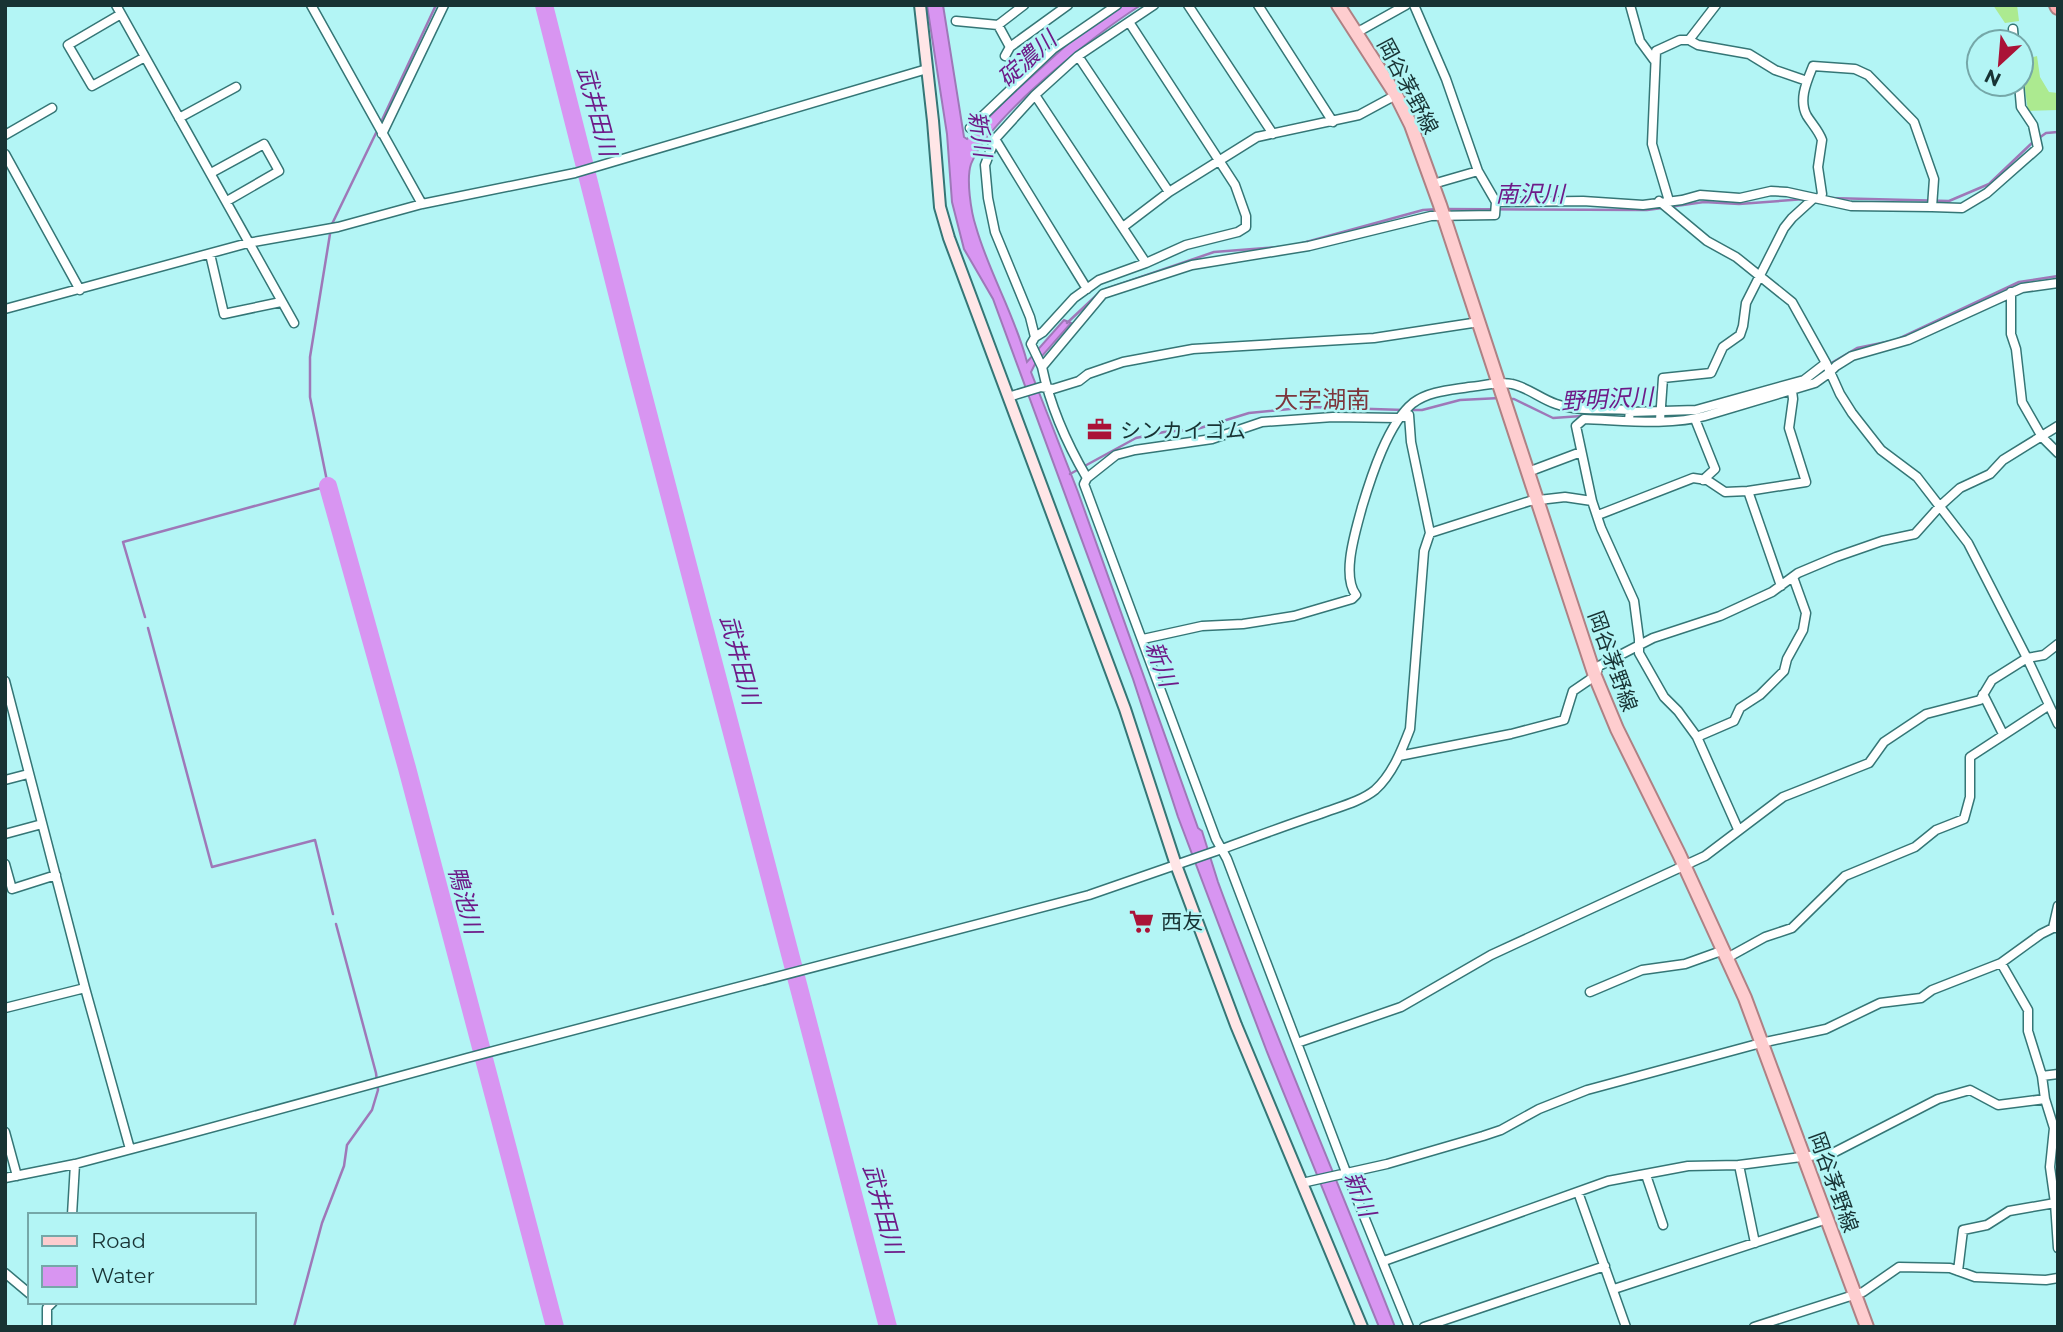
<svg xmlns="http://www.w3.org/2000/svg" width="2063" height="1332" font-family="Montserrat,'Noto Sans JP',sans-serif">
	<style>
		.green { fill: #acea90 }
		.water { fill: #d895f1; stroke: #9e78b8; stroke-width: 2 }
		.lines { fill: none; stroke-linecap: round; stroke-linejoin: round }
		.stream { stroke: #9e78b8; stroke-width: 2.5 }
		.river { stroke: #d895f1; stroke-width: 18 }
		.street-casing { stroke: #357676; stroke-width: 11 }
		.secondary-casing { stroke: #357676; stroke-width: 14 }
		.primary-casing { stroke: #ae8184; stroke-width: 16 }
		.highway-casing { stroke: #ae8184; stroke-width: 18 }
		.street { stroke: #fff; stroke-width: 8 }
		.secondary { stroke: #ffe6e7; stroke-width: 10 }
		.primary { stroke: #fecdcf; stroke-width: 12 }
		.highway { stroke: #feabaf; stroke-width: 14 }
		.labels { text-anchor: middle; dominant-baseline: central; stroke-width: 5; stroke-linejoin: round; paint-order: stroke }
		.street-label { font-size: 21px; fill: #183334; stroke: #b3f5f5 }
		.poi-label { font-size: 21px; fill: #183334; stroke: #b3f5f5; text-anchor: start }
		.water-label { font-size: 23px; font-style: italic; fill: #6e1b88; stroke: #b3f5f5 }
		.quarter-label { font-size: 24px; fill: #7d353c; stroke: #b3f5f5 }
	</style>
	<rect width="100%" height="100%" fill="#b3f5f5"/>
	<path class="green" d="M1993,5H2017L2019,21L2005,23Z
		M2037,56L2040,77L2049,92L2058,93V110L2028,111L2021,61Z"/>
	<path class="water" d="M927,5H943L964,137L967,139L1008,98L1071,41L1121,5H1141C1096,34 990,116 971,164C966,179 971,212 976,227C989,273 1015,315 1027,362L1064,320L1071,323L1035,364L1031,372L1078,492L1198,828L1202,831L1218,882C1273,1032 1337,1178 1395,1327H1379L1267,1052L1178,817L1133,679L993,299L964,249L952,202L947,134Z"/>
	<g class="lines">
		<path class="stream" d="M382,120L436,5
			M2039,138L2046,133L2058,132
			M1829,198L1949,201L1989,184L2033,142
			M1669,207L1704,202L1739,204L1805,199
			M1445,209L1647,210L1662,208
			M332,224L376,133
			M1299,244L1423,210L1439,209
			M1106,289L1214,252L1279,247
			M1067,323L1100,292
			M1828,365L1857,348L1896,340L2019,282L2058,276
			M1507,399H1514L1553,418L1625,413
			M1411,410H1422L1460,400L1500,398
			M1070,474L1136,438L1164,432L1197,429L1249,413L1310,407L1404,410
			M145,617L123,542L328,486L310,397V357L330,234
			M148,628L212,867L315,840L333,914
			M294,1327L322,1223L344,1166L347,1145L372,1110L378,1090L376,1073L336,924"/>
		<path class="river" d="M544,5L634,360L888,1327
			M328,486L407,768L555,1327"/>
		<defs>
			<path id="street" d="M116,5L294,323
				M311,5L422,204
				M1188,5L1273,134
				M1258,5L1333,122
				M1414,5L1446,79L1478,171L1433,184
				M1630,5L1640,41L1654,60
				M121,14L68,45L92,86L145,57
				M956,21L998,25L1024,5
				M1129,22L1235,185L1246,216V227L1238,232L1186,245L1146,263L1099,280L1074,298L1043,332L1035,337L1030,317L995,232L988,198L985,165L995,139L1035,95L1078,56L1154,5
				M998,25L1010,47L1005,56
				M2013,29L2014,42
				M1356,33L1406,5
				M1689,40L1716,5
				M1010,47L1068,5
				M1078,56L1169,192
				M1035,95L1146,263
				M179,118L236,87
				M970,128L1053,49L1117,5
				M382,134L444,5
				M5,135L52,108
				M995,139L1087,289
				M5,154L80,290
				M1478,171L1496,202
				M211,173L264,144L279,171L227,201
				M1659,201L1707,241L1736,257L1792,302L1826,363L1840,394L1852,413L1881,450L1917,477L1968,543L2027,658L2058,724
				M1669,201L1652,144L1656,51L1680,40H1689L1698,45L1749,54L1775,70L1807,81
				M1932,207L1962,208L1987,193L2038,148L2033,125L2021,107L2019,84
				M1123,227L1169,192L1257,137L1359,115L1396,95
				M210,254L224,314L281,302
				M2011,292V334L2016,349L2022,402L2042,437L2058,453
				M5,309L248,243L338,227L422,204L575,173L927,69
				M1035,337L1031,344L1042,367
				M1008,397L1041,387L1053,389L1079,381L1088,374L1123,362L1193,349L1374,338L1479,322
				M1630,412L1696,410L1804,380L1826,363
				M1695,419L1715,469L1703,480
				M1660,420L1663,378L1711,373L1723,347L1740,335L1743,326L1746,303L1784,228L1792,218L1814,198
				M1528,472L1581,452
				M1087,478C1067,444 1050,405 1042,367L1103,294L1192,265L1309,246L1431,216L1495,215L1496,202L1583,201L1643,205L1682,200L1700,195L1740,198L1771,191L1787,192L1851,206L1932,207L1934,179L1914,122L1868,75L1855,69L1813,66C1807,81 1798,100 1807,116C1812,124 1819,131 1822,140L1818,167L1822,194L1819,199
				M1748,491L1806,482L1789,428L1793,399L1792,391
				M1592,501L1601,528L1634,601L1639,639V653L1664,697L1678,711L1697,737L1738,829
				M1598,515L1693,478L1707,480L1725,492L1748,491L1781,586
				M1430,533L1530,501L1565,497L1592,501L1576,426L1584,419C1620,420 1670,426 1705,416L1815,383L1829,373L1836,366L1852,356L1908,340L2022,288L2058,283
				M1143,639L1202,626L1243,624L1294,616L1352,599L1356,595C1341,575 1356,530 1362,507C1371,477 1388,423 1413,403C1429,391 1451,390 1469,387C1483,386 1499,381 1512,384C1527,387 1541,399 1556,404C1579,412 1606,408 1630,410L1629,420
				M5,681L85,988L130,1149
				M1983,694L2003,734
				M1697,737L1734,721L1740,708L1760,695L1784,671L1787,659L1803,630L1806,613L1793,577
				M1399,756L1511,734L1564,720L1573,691L1595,676L1599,666L1653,638L1720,616L1772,592L1798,573L1836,557L1882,541L1915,534L1940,506L1960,488L1990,474L2003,460L2058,426
				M5,780L28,774
				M5,834L42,824
				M5,864L12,889L56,875
				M2053,928L2058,906
				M1727,958L1765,937L1792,928L1845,876L1915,847L1936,830L1964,819L1970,797V757L2048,706
				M2001,963L2028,1010V1031L2042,1076L2045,1099L2054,1128L2050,1167L2055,1203L2058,1248
				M1590,992L1642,970L1685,964L1724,950
				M5,1008L85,988
				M1297,1043L1401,1007L1491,955L1705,856L1783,797L1869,763L1884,742L1926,714L1980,700L1992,680L2027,658L2044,655L2058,644
				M2042,1076L2058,1074
				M5,1132L17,1176
				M1739,1165L1755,1243
				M1646,1175L1663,1225
				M5,1178L75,1164L177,1137L467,1058L1089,895L1216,851L1222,849C1255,837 1287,825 1320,814C1338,807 1360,802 1375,790C1392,775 1402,750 1410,729L1424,551L1430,533L1411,442L1409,415L1398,418L1333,417L1262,422L1212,439L1135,450L1116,455L1087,478L1084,484L1216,839L1227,859L1346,1172L1409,1327
				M1302,1183L1387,1164L1483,1136L1501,1130L1539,1109L1587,1090L1761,1043L1826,1029L1880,1003L1921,998L1932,990L2001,963L2041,934L2053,928H2058
				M1578,1192L1626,1327
				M72,1215L75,1164
				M1384,1261L1608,1181L1688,1166L1739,1165L1833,1153L1938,1099L1970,1090L1998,1105L2045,1099
				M1958,1271L1963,1230L1987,1225L2009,1211L2055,1203
				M5,1273L30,1294
				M1614,1289L1827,1219
				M47,1327V1308L53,1302
				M1424,1327L1605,1266
				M1754,1327L1863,1292L1899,1267L1950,1268L1975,1277L2046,1280L2058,1278"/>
			<path id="secondary" d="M920,5L933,121L940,207L949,238L1125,709L1176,865L1236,1025L1362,1327"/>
			<path id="primary" d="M1338,5L1396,95L1411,125L1440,205L1595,676L1617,729L1679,854L1745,998L1867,1327"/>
			<path id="highway" d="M2057,5L2058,7"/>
		</defs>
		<use href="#street" class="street-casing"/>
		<use href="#secondary" class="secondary-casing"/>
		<use href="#primary" class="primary-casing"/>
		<use href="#highway" class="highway-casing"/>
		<use href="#street" class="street"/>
		<use href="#secondary" class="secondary"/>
		<use href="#primary" class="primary"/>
		<use href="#highway" class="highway"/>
	</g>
	<defs>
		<symbol id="office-bare" viewBox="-9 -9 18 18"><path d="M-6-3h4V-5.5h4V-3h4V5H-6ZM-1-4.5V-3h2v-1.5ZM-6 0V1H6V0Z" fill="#aa1337" stroke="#b3f5f5" stroke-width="2.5" paint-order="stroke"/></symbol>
		<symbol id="supermarket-bare" viewBox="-9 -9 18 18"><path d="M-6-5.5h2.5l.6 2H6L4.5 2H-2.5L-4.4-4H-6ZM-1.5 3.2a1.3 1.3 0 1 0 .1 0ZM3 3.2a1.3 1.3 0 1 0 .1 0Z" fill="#aa1337" stroke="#b3f5f5" stroke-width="2.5" paint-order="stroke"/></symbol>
	</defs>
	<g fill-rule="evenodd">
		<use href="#office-bare" x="1082" y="412" width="35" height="35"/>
		<use href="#supermarket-bare" x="1124" y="904" width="35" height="35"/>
	</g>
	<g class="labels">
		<g class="street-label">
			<text transform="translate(1408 86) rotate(62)">岡谷茅野線</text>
			<text transform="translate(1613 661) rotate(70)">岡谷茅野線</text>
			<text transform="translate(1834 1182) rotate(70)">岡谷茅野線</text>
		</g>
		<g class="poi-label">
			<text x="1120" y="430">シンカイゴム</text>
			<text x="1161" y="921">西友</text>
		</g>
		<g class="water-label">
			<text transform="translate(1027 59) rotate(-42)">碇濃川</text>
			<text transform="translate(597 111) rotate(75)">武井田川</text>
			<text transform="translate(980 134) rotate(82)">新川</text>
			<text x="1530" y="194">南沢川</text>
			<text transform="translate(1607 399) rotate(-3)">野明沢川</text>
			<text transform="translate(740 660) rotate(75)">武井田川</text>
			<text transform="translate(1161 664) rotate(70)">新川</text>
			<text transform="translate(465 900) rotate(75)">鴨池川</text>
			<text transform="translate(1360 1194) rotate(68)">新川</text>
			<text transform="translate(883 1209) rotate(75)">武井田川</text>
		</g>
		<g class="quarter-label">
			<text x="1322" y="399">大字湖南</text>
		</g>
	</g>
	<rect width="2063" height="1332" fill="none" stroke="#183334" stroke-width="14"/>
	<rect x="28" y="1213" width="228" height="91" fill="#b3f5f5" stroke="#75a7a8" stroke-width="2"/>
	<rect x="42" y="1236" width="35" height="10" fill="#fecdcf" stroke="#75a7a8" stroke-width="2"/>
	<text x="91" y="1248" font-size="21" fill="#183334">Road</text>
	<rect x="42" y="1266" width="35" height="21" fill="#d895f1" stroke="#75a7a8" stroke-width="2"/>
	<text x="91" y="1283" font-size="21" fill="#183334">Water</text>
	<g transform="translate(2000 63) rotate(206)"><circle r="33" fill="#b3f5f5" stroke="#75a7a8" stroke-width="2"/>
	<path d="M0-5L12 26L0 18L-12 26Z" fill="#aa1337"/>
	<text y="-10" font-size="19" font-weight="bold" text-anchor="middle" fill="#183334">N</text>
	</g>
</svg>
